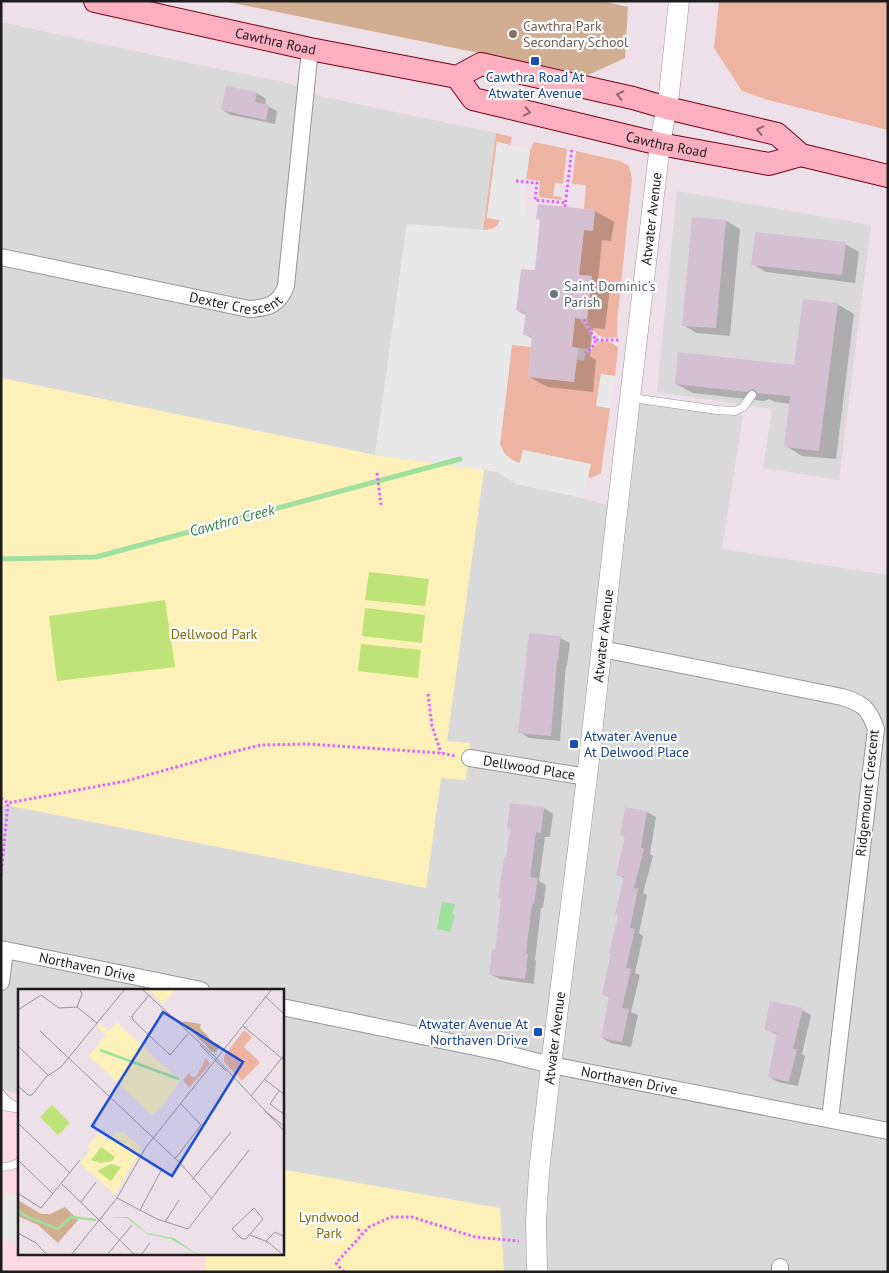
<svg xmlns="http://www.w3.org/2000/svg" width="889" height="1273" font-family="'PT Sans',sans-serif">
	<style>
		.residential { fill: #dad9da; fill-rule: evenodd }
		.education { fill: #ffd9e3 }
		.grass { fill: #edb4a1 }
		.forest { fill: #d1ae92 }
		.park { fill: #fdf0b8 }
		.pitch { fill: #bee478 }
		.parking { fill: #e8e8e8 }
		.water { fill: #a0e09d }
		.shadow { fill: #0003 }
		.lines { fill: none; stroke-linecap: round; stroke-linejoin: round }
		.stream { stroke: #a0e09d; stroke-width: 5 }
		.building { fill: #d5c0d2 }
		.service-casing { stroke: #969696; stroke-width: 9 }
		.minor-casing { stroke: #969696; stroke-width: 18 }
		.tertiary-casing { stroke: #969696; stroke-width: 21 }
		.secondary-casing { stroke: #760013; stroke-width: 24 }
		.path { stroke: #e561ff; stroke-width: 3; stroke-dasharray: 2.5 2.5; stroke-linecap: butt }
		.service { stroke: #fff; stroke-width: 8 }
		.minor { stroke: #fff; stroke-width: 16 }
		.tertiary { stroke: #fff; stroke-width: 20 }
		.secondary { stroke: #feafc0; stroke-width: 22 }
		.oneway { stroke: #8d666e }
		.education-dot { fill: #8d6e63; stroke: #fff; stroke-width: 2 }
		.transit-dot { fill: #1a4fb4; stroke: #fff; stroke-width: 2 }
		.worship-dot { fill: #6b7280; stroke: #fff; stroke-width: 2 }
		.labels { text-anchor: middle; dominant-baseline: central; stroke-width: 4.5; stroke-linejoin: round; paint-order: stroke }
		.education-label { font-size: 14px; fill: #785e54; stroke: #fff; text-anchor: start }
		.street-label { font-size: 14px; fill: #1c1c1c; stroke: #fff }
		.transit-label { font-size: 14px; fill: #164399; stroke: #fff }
		.worship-label { font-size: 14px; fill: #5b616d; stroke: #fff; text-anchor: start }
		.park-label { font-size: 14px; fill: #806a03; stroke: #fff }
		.water-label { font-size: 15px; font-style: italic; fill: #338246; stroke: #fff }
		.inset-river { fill: none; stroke: #a0e09d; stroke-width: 2.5 }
		.inset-road { fill: none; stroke: #9a9297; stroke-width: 1 }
		.view { fill: #1d4ed8; fill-opacity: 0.15; stroke: #1d4ed8; stroke-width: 2.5 }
		.inset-edge { fill: none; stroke: #1c1c1c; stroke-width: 2.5 }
	</style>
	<rect width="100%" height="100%" fill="#eee0e9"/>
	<path class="residential" d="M1,22L185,62L289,83L319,96L496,133L483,230L407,224L375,455L1,378Z
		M677,191L871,225L839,480L763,468L772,409L657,392Z
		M638,402L743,415L722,549L888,575V1272H1V804L426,888L441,778L466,780L446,741L484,470L497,472L516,484L583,498L624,510ZM19,990H282V1254H19Z"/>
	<path class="education" d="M1,1089L19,1094V1254H206L204,1271L209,1272H1Z"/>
	<path class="grass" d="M719,1H888V130L768,100L742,91L714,48Z
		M496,133L512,137L510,145L497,142L487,217L500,220C497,228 491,230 483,230Z
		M534,142L567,149L563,184L555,183L553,196L562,197L561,200L539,197L540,181L526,179L530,150Z
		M576,151L620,161L629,166L632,179L617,322V337L605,338L598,335L589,327L587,319L591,276L579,275L584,230L593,231L595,210L584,209L586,185L572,184Z
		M575,318L580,319C585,328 595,336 590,347L586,349L572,347Z
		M601,341C608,341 613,342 618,348L615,376L601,374L596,406L610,408L601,473L591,478L588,477L590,464L523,450L520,463C509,460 504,454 500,444L512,344L531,347L528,377L574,382L577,360L584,361L585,356C590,352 596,343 601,341Z"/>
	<path class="forest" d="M223,1H602L628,7L625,58L588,75Z"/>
	<path class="park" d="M1,378L375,455L484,470L447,741L470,743L466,780L441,778L426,888L1,804Z
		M286,1170L500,1208L504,1272L204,1271L206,1254H282V1172Z"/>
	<path class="pitch" d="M369,572L429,579L425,606L365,600Z
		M165,600L175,667L57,681L49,616Z
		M365,608L425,615L422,643L362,636Z
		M361,644L421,650L418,678L358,671Z"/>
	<path class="parking" d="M497,142L530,150L524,194L526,204L525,215L536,217V219H540L535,270L521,269L516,311L526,312L523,335L532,336L531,347L512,345L500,444L504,454L514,461L520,463L523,450L591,464L583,498L516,484L497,472L375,455L407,224L487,230L493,229L498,225L500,220L487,218Z
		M601,374L615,376L610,408L596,406Z
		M5,1192L19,1194V1242L1,1240V1220Z"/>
	<path class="water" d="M442,902L455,904L453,914L455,915L450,932L437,929Z"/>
	<path class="shadow" d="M227,87L257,93L266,99L265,105L277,111L275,124L231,115L222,110Z
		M539,205L595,211L614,222L611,241L602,240L598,281L610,288L605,329L593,328L590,356L596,360L593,392L548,387L529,377L533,339L524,334L527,316L518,311L536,272L541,221L537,218Z
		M726,221L740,229L730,336L697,333L683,325Z
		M845,244L859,252L855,283L766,272L752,264Z
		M837,304L854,314L836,459L802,456L786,446L791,404L775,402L769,399L765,401L693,393L676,384L795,366Z
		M560,638L570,643L567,665H566L560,741L529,738L520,732Z
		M544,808L553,814L550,837H545L539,881L546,885L543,908H541L535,960L536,961L534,984L500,979L490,974L496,952L511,830L508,828Z
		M647,812L656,817L650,854L653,856L643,893L647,895L639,933L643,936L635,973L640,975L631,1012L638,1015L631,1047L611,1043L602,1038L610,998L603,994L619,915L625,879L617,874L626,838L622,835Z
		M802,1010L811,1015L802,1054L805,1056L798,1086L778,1082L769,1077L778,1035L765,1029Z"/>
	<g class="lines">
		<path class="stream" d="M1,559L96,557L460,459"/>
	</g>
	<path class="building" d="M226,86L257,92L255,102L269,105L266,120L221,110Z
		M538,204L595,210L593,231L584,230L579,275L592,276L587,319L575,318L572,347L578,348L574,382L528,377L532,336L523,335L526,312L516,311L521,269L535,270L540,219H536Z
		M692,217L726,220L716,328L682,326Z
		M755,232L846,242L842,275L751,265Z
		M803,299L838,303L819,451L784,447L790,396L757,393L755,390L752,389L747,392L675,384L678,352L794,365Z
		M529,633L561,636L558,660H557L551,736L518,733Z
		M510,803L544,807L541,833L536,832L530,877L538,878L534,904L532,903L526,954H528L525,979L489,975L492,950H495L501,899L498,898L504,857H506L510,829H507Z
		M625,807L647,811L641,848L644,849L634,888L638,889L630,928L635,929L626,968L631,969L622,1008L629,1009L622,1042L601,1038L609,996L602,995L611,954L609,953L618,915L615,914L624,877L616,875L625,836H620Z
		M770,1001L803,1008L793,1049H797L789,1082L768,1077L777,1033L764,1030Z"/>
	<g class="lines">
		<defs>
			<path id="service" d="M632,398L717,410L735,411L743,407L752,395
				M1,1094L6,1100L19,1109
				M1,1106L15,1108
				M1,1167L11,1166L19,1162"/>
			<g id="minor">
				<path id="s1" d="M1,257L249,309C268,308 279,305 286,286L310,49"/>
				<path d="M602,649L842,697C862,703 869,708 876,729L830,1119"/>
				<path id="s2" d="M470,758L587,777"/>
				<path id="s3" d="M1,949L201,990"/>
				<path d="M1,982L5,950"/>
				<path id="s4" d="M282,1007L499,1052L551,1065L888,1131"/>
				<path d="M780,1267V1272"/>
			</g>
			<g id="tertiary">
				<path id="s5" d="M537,1272L536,1221L539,1172L551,1065L587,777L630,398L660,144L669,94L679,1"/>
			</g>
			<g id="secondary">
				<path id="s6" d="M95,1L310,49L457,77L481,64L633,98L667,108L777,134L801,155L888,176"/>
				<path id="s7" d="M457,77L473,99L660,144L769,164L801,155"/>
			</g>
		</defs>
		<use href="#service" class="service-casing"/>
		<use href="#minor" class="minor-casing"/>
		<use href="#tertiary" class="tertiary-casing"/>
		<use href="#secondary" class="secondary-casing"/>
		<path class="path" d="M516,181L537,183L535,200L566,203
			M565,207L572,148
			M584,319L588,328L596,340L592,348L585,353
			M596,340H619
			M377,473L381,505
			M428,694L432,726L441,753
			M1,798L8,803L126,781L216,756L261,745L308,744L441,753L455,756
			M1,876L8,803
			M358,1229L362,1234
			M344,1272L336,1263L369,1227L391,1217H412L475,1237L519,1241"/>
		<use href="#service" class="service"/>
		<use href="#minor" class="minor"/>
		<use href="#tertiary" class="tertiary"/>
		<use href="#secondary" class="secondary"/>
	</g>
	<defs><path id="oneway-chevron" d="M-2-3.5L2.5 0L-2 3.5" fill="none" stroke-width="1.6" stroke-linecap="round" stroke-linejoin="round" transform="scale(1.25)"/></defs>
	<g class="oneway">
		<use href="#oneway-chevron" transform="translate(620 95) rotate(-167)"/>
		<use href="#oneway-chevron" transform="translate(527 112) rotate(13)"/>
		<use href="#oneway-chevron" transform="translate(760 130) rotate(-167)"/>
	</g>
	<circle class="education-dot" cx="513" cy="34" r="5"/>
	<g class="transit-dot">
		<rect x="530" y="56" width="10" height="10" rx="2.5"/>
		<rect x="569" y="739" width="10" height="10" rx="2.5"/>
		<rect x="533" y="1027" width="10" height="10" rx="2.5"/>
	</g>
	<circle class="worship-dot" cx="554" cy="294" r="5"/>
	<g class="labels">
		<g class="education-label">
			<text x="523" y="26">Cawthra Park<tspan x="523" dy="16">Secondary School</tspan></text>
		</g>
		<g class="street-label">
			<text stroke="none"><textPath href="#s6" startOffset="185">Cawthra Road</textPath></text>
			<text stroke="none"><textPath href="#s7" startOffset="226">Cawthra Road</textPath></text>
			<text stroke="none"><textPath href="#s5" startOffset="1060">Atwater Avenue</textPath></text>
			<text stroke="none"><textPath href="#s1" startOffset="240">Dexter Crescent</textPath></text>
			<text stroke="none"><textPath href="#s5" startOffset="640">Atwater Avenue</textPath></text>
			<text stroke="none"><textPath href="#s2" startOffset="60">Dellwood Place</textPath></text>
			<text transform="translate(867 793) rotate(-84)">Ridgemount Crescent</text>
			<text stroke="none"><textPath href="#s3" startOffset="88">Northaven Drive</textPath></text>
			<text stroke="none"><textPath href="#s5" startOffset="235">Atwater Avenue</textPath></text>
			<text stroke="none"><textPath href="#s4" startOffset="355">Northaven Drive</textPath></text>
		</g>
		<g class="transit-label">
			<text x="535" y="77">Cawthra Road At<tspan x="535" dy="16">Atwater Avenue</tspan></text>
			<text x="584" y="736" text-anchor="start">Atwater Avenue<tspan x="584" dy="16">At Delwood Place</tspan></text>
			<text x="528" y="1024" text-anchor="end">Atwater Avenue At<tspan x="528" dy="16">Northaven Drive</tspan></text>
		</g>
		<g class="worship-label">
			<text x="564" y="286">Saint Dominic's<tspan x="564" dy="16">Parish</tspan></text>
		</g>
		<g class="park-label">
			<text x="214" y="634">Dellwood Park</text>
			<text x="329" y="1217">Lyndwood<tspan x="329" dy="16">Park</tspan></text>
		</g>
		<g class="water-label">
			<text transform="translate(232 520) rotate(-15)">Cawthra Creek</text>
		</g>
	</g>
	<g transform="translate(18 989)">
		<rect width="266" height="266" fill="#eee0e9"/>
		<path d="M226,41L234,48L226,58L242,73L224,92L206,73V67ZM188,69L192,75L171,99L165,91L172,83V87L178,88Z" fill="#edb4a1"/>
		<path d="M164,32L183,35L182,39L201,59L198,63H194ZM0,211L23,225H32L47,218L60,231L40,254L20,236L0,227Z" fill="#d1ae92"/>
		<path d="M130,0H158L145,15ZM99,33L162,92L143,119L134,126L71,67L88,46L79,38L82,34L91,42ZM97,143L106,144L123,159L97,206L62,174L80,151L72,160L69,158L80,144L92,152Z" fill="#fdf0b8"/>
		<path d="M34,116L52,134L40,146L22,128ZM83,158L97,168L94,172L83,174L73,171ZM93,175L103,178L93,192L79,182Z" fill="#bee478"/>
		<path d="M89,228H110L129,244L156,249L180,266L153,250L129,245L109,229Z" fill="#a0e09d"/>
		<path class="inset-river" d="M82,61L161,90M0,221L7,227L40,240L53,228L78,231"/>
		<path class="inset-road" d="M124,0L196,67L267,143M131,6L114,27L115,31L152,66L170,45M248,8L267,26M59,18L79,34M59,18L64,5L62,0M0,21L23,6L41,19L59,18M225,37L267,72M22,42L163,175L194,210M182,56L208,82M0,57L30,86M246,90L267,106M0,97L10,106H14L28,88L43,78L107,0M261,102L252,115L267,126M233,107L267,65M247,122L267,138M0,134L52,184M157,170L183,136L163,115M0,171L35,205M174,191L213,143M44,195L117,266M1,205L23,219L62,171M99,209L139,230L170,240L231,161M63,213L78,193M236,219L245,230L228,250H224L214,240ZM122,221L144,180M147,233L161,211M0,244L18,254L29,266M232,246L250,253L265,266M248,252L257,243L267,248M53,266L99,209L128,158L254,0M89,266L114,236M123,266L132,254"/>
		<path class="view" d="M145,23L225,73L154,187L74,137Z"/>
		<rect width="266" height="266" class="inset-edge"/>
	</g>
	<rect width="889" height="1273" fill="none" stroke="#1c1c1c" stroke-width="5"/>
</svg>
